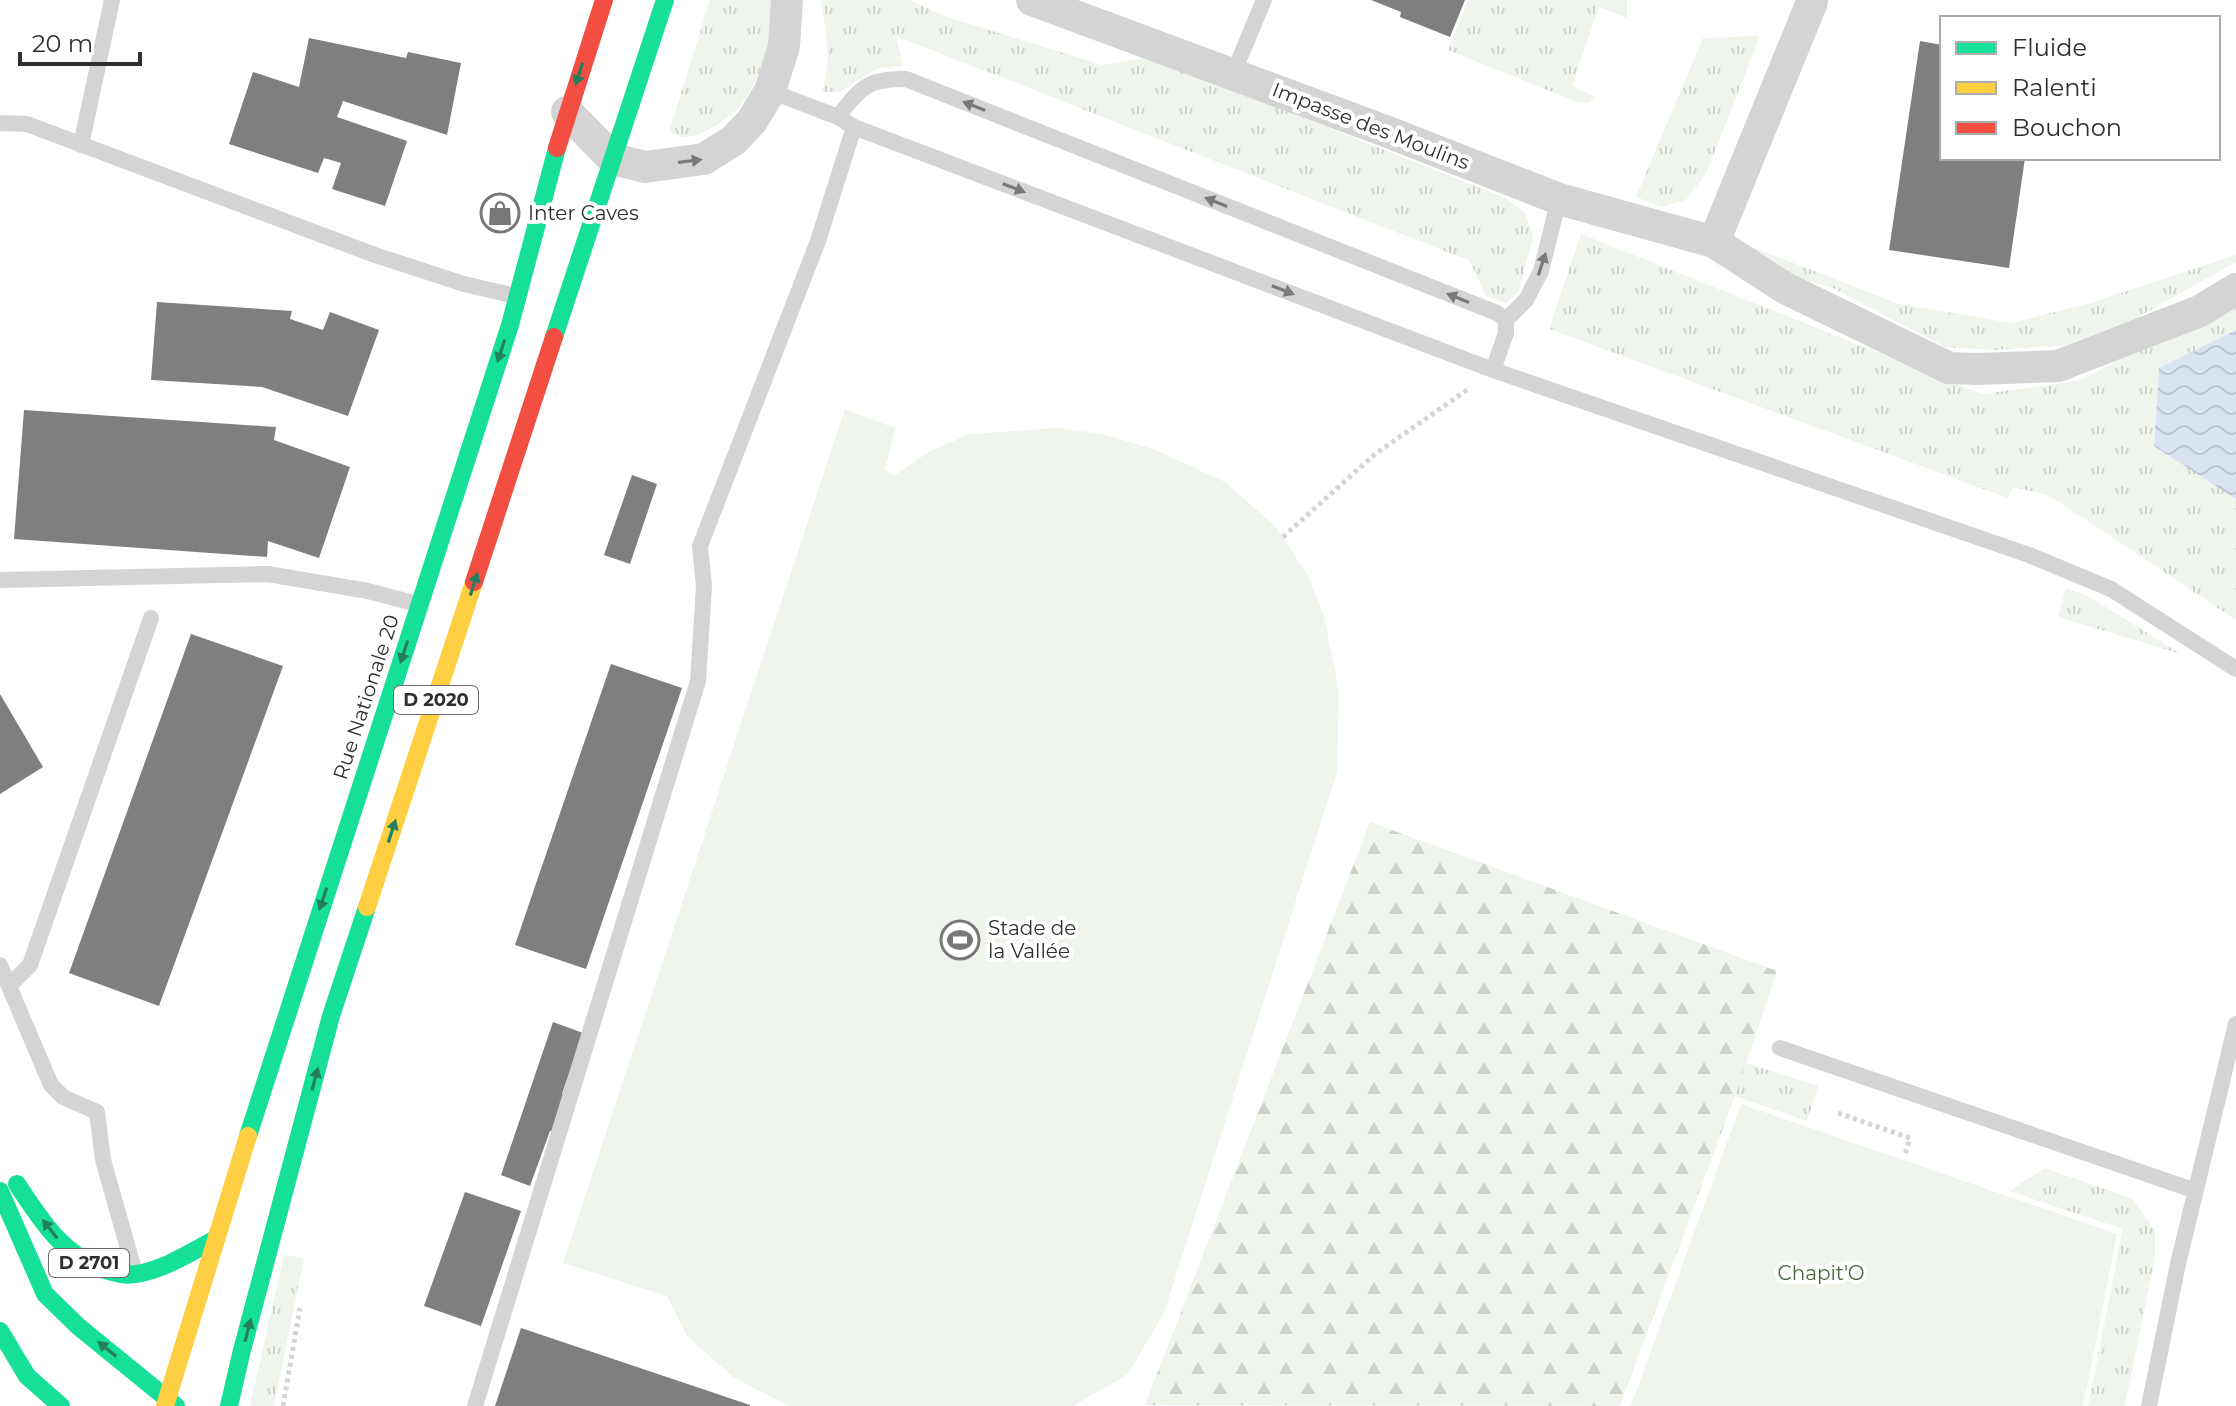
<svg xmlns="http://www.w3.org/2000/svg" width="2236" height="1406" font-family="Montserrat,sans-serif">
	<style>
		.grass { fill: url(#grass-tufts) }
		.forest { fill: url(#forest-firs) }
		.park { fill: #eff5ec }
		.water { fill: url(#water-waves) }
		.building { fill: #7f7f7f }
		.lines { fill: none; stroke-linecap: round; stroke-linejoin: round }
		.path { stroke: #d4d4d4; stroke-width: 5; stroke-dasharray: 4 4; stroke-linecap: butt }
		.lane { stroke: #d4d4d4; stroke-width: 16 }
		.street { stroke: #d4d4d4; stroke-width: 32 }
		.fast { stroke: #16e098; stroke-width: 18 }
		.slow { stroke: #ffcf43; stroke-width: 18 }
		.jam { stroke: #f24e42; stroke-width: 18 }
		.oneway { fill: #247f5e }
		.oneway2 { fill: #797979 }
		.labels { text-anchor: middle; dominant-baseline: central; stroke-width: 8; stroke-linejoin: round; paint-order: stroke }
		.shield { fill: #fff; stroke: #6d6d6d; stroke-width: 2 }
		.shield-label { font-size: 18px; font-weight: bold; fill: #2f2f2f }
		.street-label { font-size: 20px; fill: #2f2f2f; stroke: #fff }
		.poi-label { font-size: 20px; fill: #2f2f2f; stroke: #fff; text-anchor: start }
		.park-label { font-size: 20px; fill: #486a3c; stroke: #fff }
	</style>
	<defs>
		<pattern id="grass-tufts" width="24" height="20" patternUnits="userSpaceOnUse" patternTransform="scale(2)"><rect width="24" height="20" fill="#eff5ec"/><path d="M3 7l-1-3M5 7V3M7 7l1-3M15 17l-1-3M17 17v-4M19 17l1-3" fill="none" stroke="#cdd2cb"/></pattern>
		<pattern id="forest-firs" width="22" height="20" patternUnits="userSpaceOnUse" patternTransform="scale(2)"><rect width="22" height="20" fill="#eff5ec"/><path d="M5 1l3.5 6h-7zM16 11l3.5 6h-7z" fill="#cdd2cb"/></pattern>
		<pattern id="water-waves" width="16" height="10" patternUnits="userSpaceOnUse" patternTransform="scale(2)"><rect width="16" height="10" fill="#d9e3f2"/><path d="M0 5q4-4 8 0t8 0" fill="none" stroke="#bbc3d0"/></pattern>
	</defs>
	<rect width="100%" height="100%" fill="#fff"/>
	<path class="grass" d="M710,0H774C777,28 759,84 740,106C728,119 705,135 687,137C682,138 675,134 669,132Z
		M821,0H909L947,17L1102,65L1152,57L1505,198L1525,213L1533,237L1519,291L1506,303L1485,295L1470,261L896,36L903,66L878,68L840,92H822C832,57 826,35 821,0Z
		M1468,0H1627V18L1599,7L1572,86L1594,96L1590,102L1580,103L1448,50Z
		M1760,36L1706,174L1686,200L1661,207L1636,197L1703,38Z
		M1581,234L1982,394L2077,381L2236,302V330L2159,368L2154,445L2236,499V620L2048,495L2013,487L2008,498L1549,329Z
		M1750,246L1899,304L2011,323L2090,303L2236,255V262L2133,320L2062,346L1992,350L1945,347L1833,288L1784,274L1751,255Z
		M2066,588L2088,596L2181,654L2058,617Z
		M1746,1063L1818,1086L1807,1121L1735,1096Z
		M2045,1168L2133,1199L2155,1231V1257L2125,1406H2088L2123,1229L2009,1191Z
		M284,1255L304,1258L274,1406H250Z"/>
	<path class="forest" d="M1370,822L1777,971L1735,1096L1620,1406L1145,1405Z"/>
	<path class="park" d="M845,409L895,428L885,470L895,475L930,451L970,434L1057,428L1103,434L1156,450L1225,482L1275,526L1283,537L1309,577L1324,616L1339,691L1337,772L1164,1313L1128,1374L1073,1406H789L733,1377L687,1336L667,1296L563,1263Z
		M1741,1104L2117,1234L2083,1406H1631Z"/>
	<path class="water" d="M2236,330V499L2154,446L2159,368Z"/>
	<path class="building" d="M1371,0H1465L1450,37L1400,17L1401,12Z
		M309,38L406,58L408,52L461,63L447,135L343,101L337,117L407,141L385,206L332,189L341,163L324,158L318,173L229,144L253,72L299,87Z
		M1920,41L1942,45V158H2025L2009,268L1889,250Z
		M157,302L292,311L290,319L323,330L330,312L379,330L348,416L262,387L151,380Z
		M24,410L276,427L274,440L350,467L319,558L268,541L267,557L14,539Z
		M632,475L657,484L630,564L604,555Z
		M191,634L283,666L159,1006L69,973Z
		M611,664L682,688L586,969L515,945Z
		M0,694L43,767L0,794Z
		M553,1022L583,1033L562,1094L566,1096L554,1131H550L530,1186L501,1175Z
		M465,1192L521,1211L481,1326L424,1306Z
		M521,1328L750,1405V1406H495Z"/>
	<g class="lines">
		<path class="path" d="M1283,537L1375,454L1467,390
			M1838,1113L1910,1138L1905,1155
			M283,1406L300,1308"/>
		<path class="lane" d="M1233,74L1264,0
			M770,91L838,117L854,127L1493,370L2029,555L2111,589L2236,669
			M838,117C860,88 868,78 906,79L1497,313L1506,320V333L1493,370
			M0,123L27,124L375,255L464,284L515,296
			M81,145L112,0
			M1506,320L1526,300L1541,271L1559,199
			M0,580L268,574L368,591L417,604
			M0,965L51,1085L63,1097L97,1112L103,1160L135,1273
			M9,986L30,965L151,618
			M1780,1048L2196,1191
			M475,1406L698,681L704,586L700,546L818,241L854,127
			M2149,1406L2178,1264L2236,1024"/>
		<path class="street" d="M1032,0L1388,132L1559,199L1714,242L1785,288L1949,368L1977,369L2058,366L2200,311L2236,289
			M567,112L613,159L645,167L704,159L734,140L752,121L770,91L784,46L787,0
			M1714,242L1812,2"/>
		<path class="fast" d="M554,337L665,0
			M248,1136L510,325L557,148
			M17,1184C41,1220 62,1255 105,1270C115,1273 125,1276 136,1274C164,1270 191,1252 216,1239
			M0,1191L45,1294L79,1327L176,1406
			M0,1331L27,1376L61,1406
			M229,1406L242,1350L331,1016L367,907"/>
		<path class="slow" d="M367,907L474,582
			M165,1406L248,1136"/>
		<path class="jam" d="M557,148L604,0
			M474,582L554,337"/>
	</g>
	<defs><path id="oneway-solid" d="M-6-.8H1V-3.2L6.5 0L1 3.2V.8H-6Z" transform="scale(2)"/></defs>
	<g class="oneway">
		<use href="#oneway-solid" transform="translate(579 74) rotate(108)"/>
		<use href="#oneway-solid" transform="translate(501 351) rotate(108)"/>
		<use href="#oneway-solid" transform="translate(474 584) rotate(-72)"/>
		<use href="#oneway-solid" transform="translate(404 652) rotate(108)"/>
		<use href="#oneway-solid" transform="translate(392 831) rotate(-72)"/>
		<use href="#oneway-solid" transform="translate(323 899) rotate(108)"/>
		<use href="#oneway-solid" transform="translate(315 1079) rotate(-75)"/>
		<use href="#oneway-solid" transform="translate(50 1229) rotate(-128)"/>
		<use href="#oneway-solid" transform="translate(248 1330) rotate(-75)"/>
		<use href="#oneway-solid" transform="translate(107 1349) rotate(-141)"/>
	</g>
	<g class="oneway2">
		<use href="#oneway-solid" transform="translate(974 106) rotate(-158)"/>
		<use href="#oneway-solid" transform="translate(690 161) rotate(-7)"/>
		<use href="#oneway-solid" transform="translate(1014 188) rotate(21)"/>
		<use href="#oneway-solid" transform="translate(1216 202) rotate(-158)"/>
		<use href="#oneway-solid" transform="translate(1542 264) rotate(-72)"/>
		<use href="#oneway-solid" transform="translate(1283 290) rotate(21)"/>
		<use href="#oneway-solid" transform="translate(1458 298) rotate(-158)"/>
	</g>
	<defs>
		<symbol id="shop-ring" viewBox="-11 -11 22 22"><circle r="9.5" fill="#fff" stroke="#787878" stroke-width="1.5"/><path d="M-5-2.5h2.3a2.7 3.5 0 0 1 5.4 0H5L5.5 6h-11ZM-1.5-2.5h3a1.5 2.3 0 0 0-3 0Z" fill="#787878"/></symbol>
		<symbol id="stadium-ring" viewBox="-11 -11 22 22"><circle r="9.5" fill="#fff" stroke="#787878" stroke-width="1.5"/><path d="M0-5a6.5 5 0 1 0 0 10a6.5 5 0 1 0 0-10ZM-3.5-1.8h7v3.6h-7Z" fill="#787878"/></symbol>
	</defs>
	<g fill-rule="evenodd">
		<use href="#shop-ring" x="478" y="191" width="44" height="44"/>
		<use href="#stadium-ring" x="938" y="918" width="44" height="44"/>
	</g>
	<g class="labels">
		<g class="shield">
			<rect x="394" y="686" width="84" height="28" rx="6"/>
			<rect x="49" y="1249" width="80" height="28" rx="6"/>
		</g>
		<g class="shield-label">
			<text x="436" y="700">D 2020</text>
			<text x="89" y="1263">D 2701</text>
		</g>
		<g class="street-label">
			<text transform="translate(1371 126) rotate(21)">Impasse des Moulins</text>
			<text transform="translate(366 697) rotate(-72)">Rue Nationale 20</text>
		</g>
		<g class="poi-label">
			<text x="528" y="213">Inter Caves</text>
			<text x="988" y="928">Stade de<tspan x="988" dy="23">la Vallée</tspan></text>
		</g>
		<g class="park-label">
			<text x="1821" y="1273">Chapit'O</text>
		</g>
	</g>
	<rect x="1940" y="16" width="280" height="144" fill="#ffffff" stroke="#acacac" stroke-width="2"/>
	<rect x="1956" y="42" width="40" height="12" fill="#16e098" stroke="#acacac" stroke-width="2"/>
	<text x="2012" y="56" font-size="24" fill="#2f2f2f">Fluide</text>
	<rect x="1956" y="82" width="40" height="12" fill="#ffcf43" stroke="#acacac" stroke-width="2"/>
	<text x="2012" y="96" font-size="24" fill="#2f2f2f">Ralenti</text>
	<rect x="1956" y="122" width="40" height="12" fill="#f24e42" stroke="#acacac" stroke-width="2"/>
	<text x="2012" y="136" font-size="24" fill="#2f2f2f">Bouchon</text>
	<path d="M20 52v12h120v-12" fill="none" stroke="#2f2f2f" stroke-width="4"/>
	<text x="32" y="52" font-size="24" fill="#2f2f2f" stroke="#ffffff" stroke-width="6" paint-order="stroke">20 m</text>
</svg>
